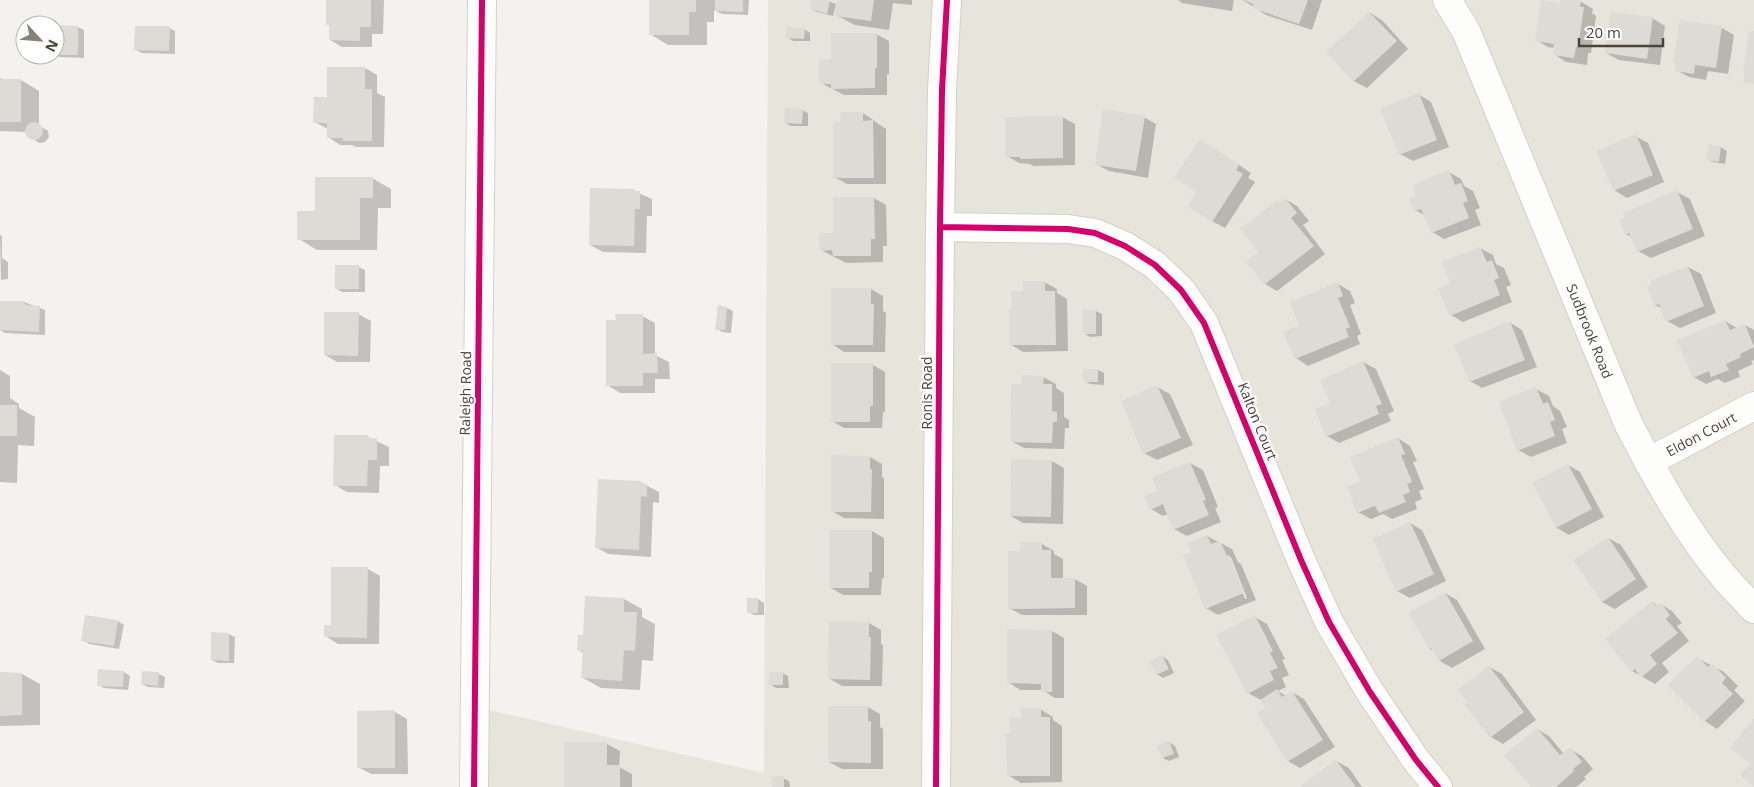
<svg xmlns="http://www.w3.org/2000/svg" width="1754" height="787" font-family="'Open Sans',sans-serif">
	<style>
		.residential { fill: #e7e4dc }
		.shadow { fill: #0003; fill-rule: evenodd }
		.building { fill: #dedbd6 }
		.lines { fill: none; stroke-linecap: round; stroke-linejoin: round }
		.minor-casing { stroke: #d2d0cb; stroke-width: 30 }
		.tertiary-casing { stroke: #d2d0cb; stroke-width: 30 }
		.minor { stroke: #fdfdfc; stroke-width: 28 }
		.tertiary { stroke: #fdfdfc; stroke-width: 28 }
		.cycleway-casing { stroke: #fff; stroke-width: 9 }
		.cycleway { stroke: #d6006c; stroke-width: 6 }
		.labels { text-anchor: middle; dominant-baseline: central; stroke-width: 4.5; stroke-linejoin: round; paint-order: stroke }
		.street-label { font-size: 14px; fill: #4b4439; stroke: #fff }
	</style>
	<rect width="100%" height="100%" fill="#f4f2ee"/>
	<path class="residential" d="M768,0H1754V787H488L489,710L764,773Z"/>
	<path class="shadow" d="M327,0H384L383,34H372V47H342L330,40V26L327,24Z
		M651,0H749L748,15L722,14L714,10V22H707V45H668L650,34Z
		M814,0H825L836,4L833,16L817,12L811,9Z
		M839,0H912V5L893,3L889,30L855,25L836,15Z
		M1178,0H1234L1232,11L1182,3Z
		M1243,0H1322L1312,30L1266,15Z
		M1562,0L1580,1L1593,9L1592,13L1596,16L1591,53H1588L1587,65L1566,62L1554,54L1555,48L1548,47L1536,40L1561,5Z
		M1370,13L1382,20L1408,49L1367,88L1354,81Z
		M1652,18L1665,26L1660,65L1619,60L1606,53Z
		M55,26L78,27L84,30V58L59,57L55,55Z
		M169,28L175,31V54L142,53L136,50Z
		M1722,28L1734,35L1728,74L1708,71L1706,80L1689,77L1676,70Z
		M804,29L810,33V41H793L787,37Z
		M876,34L889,41V74H887V95H844L821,83L832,60Z
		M365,68L377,75V93L385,97L384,147H356L352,145H340L328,137V129L314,122L328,98Z
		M0,78L4,80H21L39,91V125L48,131L49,137L45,142L39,143L27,135L26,132L0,131Z
		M1418,94L1431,102L1449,147L1413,161L1400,154Z
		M802,110L808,113V126H791L785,123Z
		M863,113L886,129V184H847L834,177L842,123Z
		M1062,117L1075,124V165L1034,166L1030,164L1019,163L1007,156Z
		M1144,117L1156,124L1148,178L1109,171L1096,164Z
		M1635,136L1648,143L1664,182L1627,198L1614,190L1598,151Z
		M1721,147L1727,151L1725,164L1713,162L1707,159Z
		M1213,148L1251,173L1248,178L1255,182L1225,228L1212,221L1197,192Z
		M1449,172L1461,179L1464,186L1473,191L1480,208L1475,210L1481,225L1444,239L1432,232L1426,216L1415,210Z
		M372,178L391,189V208H378L377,250H317L299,239L316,213Z
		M591,190L634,191L652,199V216H647L646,253L603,252L590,245Z
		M1677,192L1690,199L1705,236L1651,258L1638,251L1633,238L1626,234Z
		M874,198L886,205L887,246H883V262L846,263L821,250L835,234Z
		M1285,199L1297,206L1309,221L1303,225L1325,254L1277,291L1265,284L1260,252L1280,203Z
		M0,235L2,236V258L8,262V279L1,280V282Z
		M1480,248L1493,255L1496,264L1504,268L1511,285L1506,287L1512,302L1463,322L1451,315L1452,284Z
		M359,267L365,270V292H342L336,288Z
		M1688,267L1701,274L1716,313L1680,328L1667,321L1663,309L1655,305Z
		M1044,282L1057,289V293L1067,299L1068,351L1023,352L1010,344L1013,311L1025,292Z
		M1338,284L1350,291L1355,303L1350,305L1361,334L1357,336L1360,344L1308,366L1296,358L1301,326Z
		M871,289L883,296V311L886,313L885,352H844L832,344Z
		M0,302H24L45,310V335L5,333L0,330Z
		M719,307L727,308L733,311L731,333L722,332L717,329Z
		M1096,311L1102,314V336L1090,337L1084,333Z
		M358,314L371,321L370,362H337L325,355Z
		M642,316L655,323V355L669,362L670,379H655V393H620L607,385L617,321Z
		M1725,321L1737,328L1745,325L1754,330V360L1751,361L1753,364L1738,371L1740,377L1725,383L1718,379L1706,384L1694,377Z
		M1509,322L1522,330L1537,367L1482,388L1470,381Z
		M1363,362L1376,369L1394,411L1388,414L1391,421L1339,443L1327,436L1332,403Z
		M873,365L885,372V412H883L882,428H844L832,421Z
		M0,370L10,376V398L19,404V408L35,417L34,446L18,445L17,483L0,482Z
		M1084,370H1098L1104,373V385L1090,384L1084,381Z
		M1043,377L1056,384V388L1064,393V417L1069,420V428H1065L1064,449L1024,448L1011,441L1023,385Z
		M1157,387L1170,394L1193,445L1157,460L1144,453Z
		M1536,389L1549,396L1553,406L1560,411L1567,427L1562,429L1567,443L1531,457L1518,450Z
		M335,436L368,437L389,447V466H380L379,493L347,492L335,485Z
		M1398,438L1410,446L1417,461L1413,462L1424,489L1419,491L1422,499L1415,502L1417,509L1392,519L1383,514L1371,519L1358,512L1362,482Z
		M870,457L882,464V477L884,478V519L844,518L832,511Z
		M1052,461L1064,468L1063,524L1023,523L1011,516Z
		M1190,463L1203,470L1218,507L1215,508L1221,522L1187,536L1174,529L1168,514L1163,516L1151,509L1160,491Z
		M1568,465L1580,472L1604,517L1569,535L1557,528Z
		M599,480L640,482L659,492V503L653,502L651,557L608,554L596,547Z
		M1410,523L1422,530L1446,581L1410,598L1397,591Z
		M872,531L884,538V578H882L881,595H843L831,588Z
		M1207,536L1232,549L1238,562L1241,564L1256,600L1218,615L1206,608L1192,553ZM1228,557H1231L1247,598L1245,599Z
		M1608,538L1621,545L1648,587L1615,609L1602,602Z
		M1021,544H1042L1054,551V554L1063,559V579H1075L1087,586V615H1022L1009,608L1021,552Z
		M333,568L368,569L380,576L379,644H338L325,636L332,626Z
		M1445,593L1457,600L1485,649L1452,668L1440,661L1434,651L1430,649Z
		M586,597L624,599L642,609V617L655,624L653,661L642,660L640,690L601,688L583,678L584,653L578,650L584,636Z
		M748,599H758L764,603V615H754L748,612Z
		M1652,602L1658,606L1660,604L1672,611L1682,623L1677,626L1689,641L1662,663L1669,672L1655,684L1632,671Z
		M1255,617L1267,624L1285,659L1282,660L1289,675L1282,678L1286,687L1278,691L1286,696L1292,692L1304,699L1335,747L1300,768L1288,761L1267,708L1261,700L1248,693Z
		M118,621L124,625L119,649L89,644L83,640Z
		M869,623L881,630V644L883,646L882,686H842L830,679Z
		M1008,630L1052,631L1064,638V698H1055L1042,690H1020L1008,682Z
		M213,634H229L235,637L234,663H218L212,660Z
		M1162,656L1168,660L1174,673L1163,678L1157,674Z
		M1697,658L1724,672L1738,686L1734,690L1745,701L1717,729L1705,721L1669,685Z
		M1489,667L1502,674L1536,720L1503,744L1491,737Z
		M124,672L130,676L128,690L104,688L98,685Z
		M782,673L788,676L789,688H776L770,684Z
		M0,674H22L40,684V725L0,726Z
		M159,674L165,677L164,688L148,687L142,684Z
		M868,707L880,714V727L883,729V769H842L829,762Z
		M1040,709L1053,717V720L1062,726V782L1021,783L1008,775L1011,735L1022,719Z
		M358,712H395L407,719L408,774H371L358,767Z
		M1537,729L1549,736L1564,754L1570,749L1582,756L1593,769L1584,777L1586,779L1576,787H1532Z
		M1169,742L1175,746L1179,757L1169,761L1163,758Z
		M565,743L607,744L620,751L619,767L632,774V787H565Z
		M1336,761L1349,768L1362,787H1304Z
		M783,778L789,781L790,787H773Z"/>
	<path class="building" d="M326,0H371V27H360V41L329,40V25H326Z
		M649,0H696V12H689V35H649Z
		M715,0H743V12L715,11Z
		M812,0H830L827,14L810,9Z
		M837,0H874L871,21L835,16Z
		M1244,0H1308L1299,24L1252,8L1253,4Z
		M1541,0L1560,3L1561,0H1581L1580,7H1584L1578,47H1576L1574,58L1553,55L1554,44L1535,41Z
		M1369,12L1397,41L1353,82L1326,52Z
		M1610,12L1653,17L1647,59L1605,53Z
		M1680,20L1722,26L1716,68L1695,65L1694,74L1675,71L1676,63H1673Z
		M55,25L78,26V55H55Z
		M135,26H170L169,51L134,50Z
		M786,27L805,28L804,39L786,38Z
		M1749,31H1754V84L1743,82L1745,73L1743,72Z
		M831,33H877V68H875V88L831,89V84H819V59H831Z
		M327,67H365V89H372V141H343V138H327V123H313L314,97H327Z
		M0,79H21V122H0Z
		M1419,93L1437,140L1399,155L1380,108Z
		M785,108L803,109L802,124L784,123Z
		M1103,109L1145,116L1136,171L1095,165Z
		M841,112H863V121L873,120L874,178H833V122H840Z
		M1063,116V158L1020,159V157H1006L1005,117Z
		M25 131a9 9 0 1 1 18 0a9 9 0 1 1-18 0Z
		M1636,134L1653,175L1613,191L1596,151Z
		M1200,139L1239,165L1236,170L1243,174L1212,222L1187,206L1196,192L1174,178Z
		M1709,144L1721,146L1719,162L1706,160Z
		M1449,170L1455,185L1461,183L1468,201L1463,203L1469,218L1431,233L1421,209L1414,211L1409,198L1416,196L1412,185Z
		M315,177H373V198H360V240H297V211H315Z
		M590,188L634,189V191H640V209H635L634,246L589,245Z
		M1677,190L1693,229L1637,252L1629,233L1625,235L1619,220L1624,218L1623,213Z
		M833,197H874L875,239H871V256H833L832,250L820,251L819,233H833Z
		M1285,198L1297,213L1291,218L1314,246L1264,285L1246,262L1258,252L1240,229L1277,200L1279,202Z
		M1480,247L1487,262L1492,260L1499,278L1494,280L1500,295L1450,316L1438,288L1450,283L1441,262Z
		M335,265H359V289H335Z
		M1688,266L1704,306L1666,322L1659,304L1654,306L1647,287L1652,285L1650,281Z
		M1023,281H1045V291H1055L1056,345H1009V310H1012L1011,291H1023Z
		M1338,282L1343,296L1338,298L1350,327L1346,329L1349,337L1295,359L1283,332L1299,325L1290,302Z
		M831,288H871V304H874L873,345H831Z
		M0,301H25V305L40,306L39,332L0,330Z
		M718,305L727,307L725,330H715Z
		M1083,310H1096V334H1083Z
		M324,312H359L358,356L324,355Z
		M615,314H643V354L657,353L658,373H643V386H606V320H616Z
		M1725,320L1730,330L1745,324L1754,347L1740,354L1741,357L1726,364L1729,370L1711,377L1709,371L1693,378L1677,340Z
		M1510,321L1525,360L1469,382L1454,344Z
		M1363,361L1382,404L1376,406L1379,414L1326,437L1315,409L1330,403L1320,380Z
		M831,363H873V406H870V422H831Z
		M1083,369H1098V382H1083Z
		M1022,375L1044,376L1043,384H1052V411L1057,412V422H1053L1052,443L1010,442L1011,384H1022Z
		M1157,385L1181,438L1143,454L1121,401Z
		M1536,387L1543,404L1548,402L1555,420L1550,422L1555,436L1517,451L1499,402Z
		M0,405H17V436H0Z
		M334,435H368V438H377V460H368L367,486H333Z
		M1398,437L1405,454L1401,455L1412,482L1407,484L1410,492L1403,495L1406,502L1379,513L1375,506L1357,513L1347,487L1360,481L1350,457Z
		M831,455L870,456V470L872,469L871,512H831Z
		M1011,459L1052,460L1051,517L1010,516Z
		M1190,462L1206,500L1203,501L1209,515L1173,530L1163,504L1150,510L1144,496L1158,491L1152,477Z
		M1568,464L1592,509L1556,528L1532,483Z
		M598,479L640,481V483L647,484V497L641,496L639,550L595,548Z
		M1410,522L1434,574L1396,592L1373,539Z
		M830,530H872V572H869V588H830Z
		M1207,535L1211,544L1220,541L1227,556L1229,555L1244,593L1205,609L1183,555L1191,553L1187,543Z
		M1608,537L1636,579L1602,602L1573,560Z
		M1020,542H1042V550H1051V578H1075V608L1008,609V551H1020Z
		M331,567H368L367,638L324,637V625H331Z
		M1445,592L1473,641L1439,661L1431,648L1429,649L1408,613Z
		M585,596L624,598V612H637L635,651L624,650L622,681L581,678L583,651L577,650L578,635H583Z
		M747,598H758V613H747Z
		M1652,601L1656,606L1660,602L1670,615L1666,619L1678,633L1650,655L1657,664L1641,678L1635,669L1631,672L1605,639Z
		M85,615L118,620L114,646L81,641Z
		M1255,615L1273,651L1270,653L1278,668L1270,671L1274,680L1247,694L1216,635Z
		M829,621L869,622V637H871L870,680L828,679Z
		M1007,629L1052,630V692H1041V684L1007,683Z
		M211,632L229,633V661L211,660Z
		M1162,655L1169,669L1156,675L1149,661Z
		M1697,656L1708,667L1712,663L1726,678L1722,683L1733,694L1704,722L1667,685Z
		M1489,666L1524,712L1490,738L1464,704L1467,702L1457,690Z
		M98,669L124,671L123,687L97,686Z
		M142,671L159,672L158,686L141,684Z
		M0,672L22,673V715L0,716Z
		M769,672H783V685H769Z
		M1277,689L1282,697L1292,691L1323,740L1287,762L1257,713L1265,708L1260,700Z
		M828,706H868V721H871V763L828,762Z
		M1021,708H1041V717H1050V776H1007L1006,734L1010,733L1009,718H1021Z
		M395,710V768H357V711Z
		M1754,718V787L1740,775L1750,764L1730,748Z
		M1537,728L1560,755L1570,747L1582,762L1573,769L1574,771L1556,787H1531L1504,755Z
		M1169,741L1174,754L1162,758L1157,745Z
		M564,742H607V765H620V787H564Z
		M1336,760L1356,787H1303L1301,785Z
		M784,776V787H772L771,777Z"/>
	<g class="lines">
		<defs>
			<path id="minor" d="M940,227L1068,229L1095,233L1125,246L1155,265L1181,290L1204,323L1301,560L1329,622L1370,692L1416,760L1438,787
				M1648,462L1754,406
				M474,787L482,0
				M936,787L940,227L942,90L947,0"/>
			<path id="tertiary" d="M1447,0L1466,31L1628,423C1656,477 1686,532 1725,578C1734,589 1745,599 1754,609"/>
		</defs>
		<use href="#minor" class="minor-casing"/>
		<use href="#tertiary" class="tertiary-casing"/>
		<use href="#minor" class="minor"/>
		<use href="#tertiary" class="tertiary"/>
		<defs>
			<path id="cycleway" d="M940,227L1068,229L1095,233L1125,246L1155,265L1181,290L1204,323L1301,560L1329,622L1370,692L1416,760L1438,787
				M474,787L482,0
				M936,787L940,227L942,90L947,0"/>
		</defs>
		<use href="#cycleway" class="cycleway-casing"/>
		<use href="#cycleway" class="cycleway"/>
	</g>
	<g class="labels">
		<g class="street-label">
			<text transform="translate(1590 331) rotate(68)">Sudbrook Road</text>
			<text transform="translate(465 393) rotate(-89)">Raleigh Road</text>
			<text transform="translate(926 393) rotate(-90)">Ronis Road</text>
			<text transform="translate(1258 421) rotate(68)">Kalton Court</text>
			<text transform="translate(1701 434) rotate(-28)">Eldon Court</text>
		</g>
	</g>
	<g transform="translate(40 40) rotate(116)"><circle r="24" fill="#ffffff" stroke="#b7b4b0"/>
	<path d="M0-4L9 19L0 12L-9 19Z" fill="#868178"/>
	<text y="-8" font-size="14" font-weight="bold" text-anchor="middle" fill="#4b4439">N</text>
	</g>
	<path d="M1579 38v8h84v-8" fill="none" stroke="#4b4439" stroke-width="2.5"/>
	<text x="1586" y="38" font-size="15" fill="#4b4439" stroke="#ffffff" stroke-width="4" paint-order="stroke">20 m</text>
</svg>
